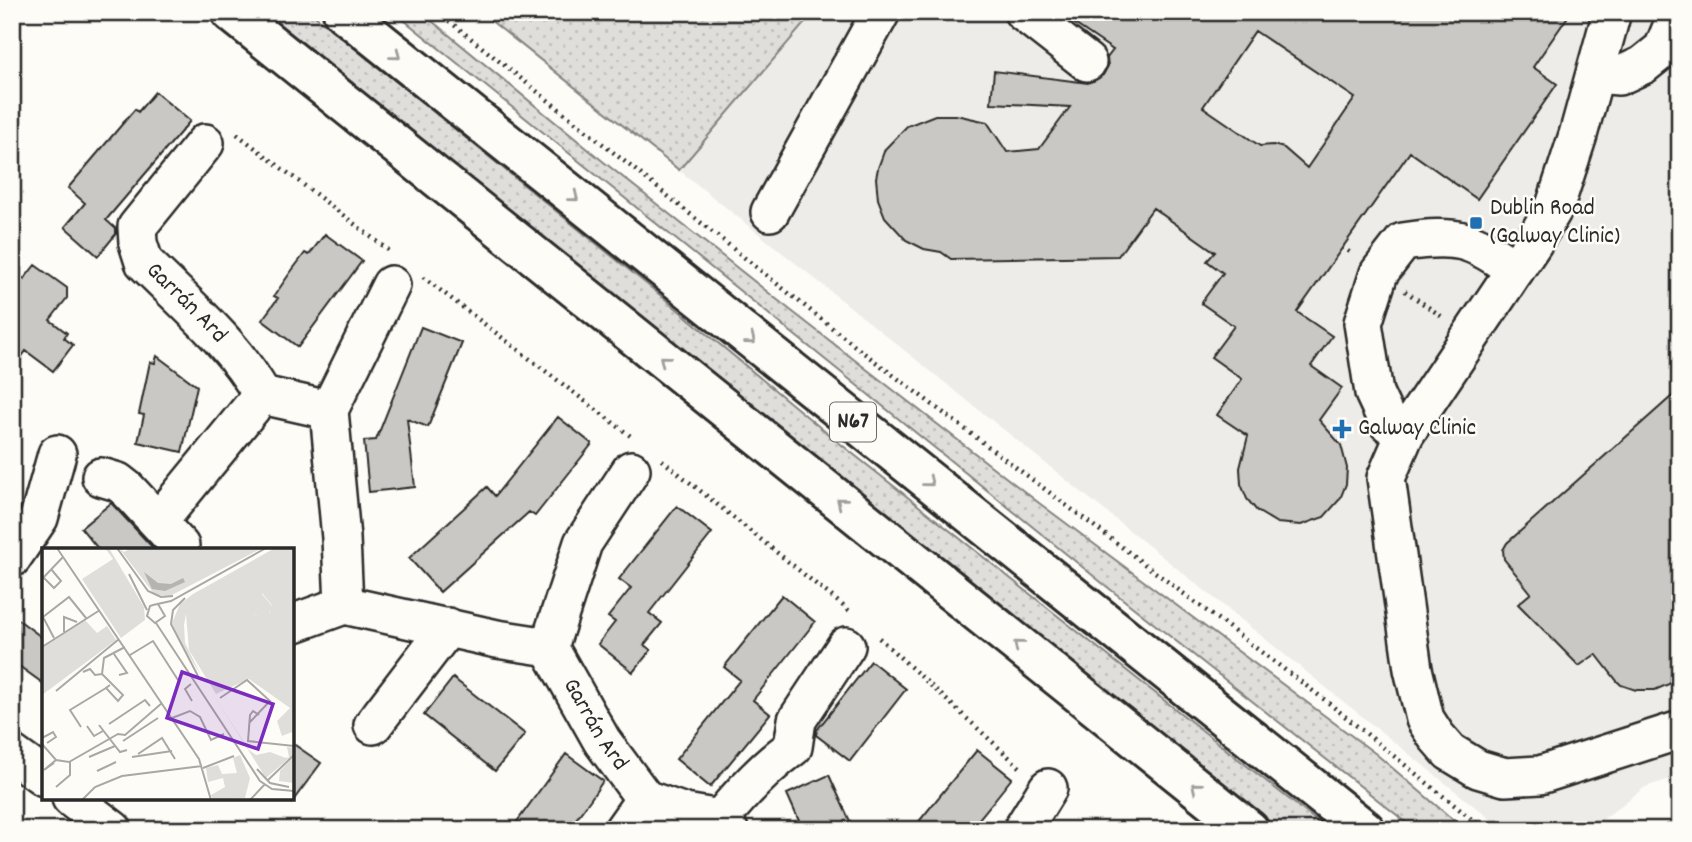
<svg xmlns="http://www.w3.org/2000/svg" width="1692" height="842" font-family="Dekko,sans-serif">
	<style>
		.built { fill: #edece8 }
		.grass { fill: url(#grass-dots); stroke: #858482; stroke-width: 2 }
		.building { fill: #c9c8c4; stroke: #2b2b2b; stroke-width: 2; fill-rule: evenodd }
		.lines { fill: none; stroke-linecap: round; stroke-linejoin: round }
		.minor-casing { stroke: #2b2b2b; stroke-width: 42 }
		.major-casing { stroke: #2b2b2b; stroke-width: 44 }
		.path { stroke: #2b2b2b; stroke-width: 4.5; stroke-dasharray: 2 5; stroke-linecap: butt }
		.minor { stroke: #fdfcf7; stroke-width: 37 }
		.major { stroke: #fdfcf7; stroke-width: 38 }
		.oneway { stroke: #9e9e9b }
		.poi-dot { fill: #1f6fb2; stroke: #fdfcf7; stroke-width: 2.5 }
		.labels { text-anchor: middle; dominant-baseline: central; stroke-width: 5; stroke-linejoin: round; paint-order: stroke }
		.shield { fill: #fdfcf7; stroke: #6a6a68; stroke-width: 2 }
		.shield-label { font-size: 23px; font-weight: bold; fill: #2b2b2b }
		.poi-label { font-size: 24px; fill: #2b2b2b; stroke: #fdfcf7; text-anchor: start }
		.street-label { font-size: 24px; fill: #2b2b2b; stroke: #fdfcf7 }
		.inset-road { fill: none; stroke: #a9a8a5; stroke-width: 2 }
		.view { fill: #7b2cbf; fill-opacity: 0.15; stroke: #7b2cbf; stroke-width: 3.5 }
		.inset-edge { fill: none; stroke: #2b2b2b; stroke-width: 3.5 }
	</style>
	<defs>
		<pattern id="grass-dots" width="8" height="8" patternUnits="userSpaceOnUse" patternTransform="scale(1.75)"><rect width="8" height="8" fill="#dfdeda"/><path d="M2 2h.1M6 6h.1" fill="none" stroke="#c0bfbb" stroke-width="1.8" stroke-linecap="round"/></pattern>
	</defs>
	<rect width="100%" height="100%" fill="#fdfcf7"/>
	<filter id="ink" filterUnits="userSpaceOnUse"><feTurbulence type="fractalNoise" baseFrequency=".0143" numOctaves="2"/><feDisplacementMap in="SourceGraphic" scale="14" xChannelSelector="R" yChannelSelector="G"/><feConvolveMatrix kernelMatrix="1 2 1 2 8 2 1 2 1" color-interpolation-filters="sRGB"/></filter>
	<g filter="url(#ink)">
		<path class="built" d="M814,12H1680V776L1645,787L1589,830H1504L679,170Z"/>
		<path class="grass" d="M255,12H310L665,299L828,434L1328,830H1275Z
			M394,12H421L605,163L789,309L1039,503L1376,754L1465,830H1416L1101,582Z
			M480,12H814L679,170Z"/>
		<path class="building" d="M1057,12H1571L1533,67L1557,84L1477,199L1410,152L1297,312L1332,336L1311,366L1342,388L1319,420L1341,445L1347,468L1346,484L1340,499L1324,517L1301,525L1277,523L1257,511L1247,499L1241,484L1240,468L1248,436L1217,415L1242,379L1211,357L1234,326L1201,303L1223,273L1207,261L1215,252L1153,208L1118,256L951,259L941,252L924,249L906,240L885,217L878,199L876,178L878,168L885,149L907,126L935,115H956L987,122L1007,152L1039,149L1070,107L991,103L994,71L1088,83L1103,75L1108,66L1107,58L1113,50ZM1255,31L1355,98L1307,168L1284,148L1273,145L1260,146L1203,107Z
			M155,92L190,121L106,220L116,229V234L98,256L65,227L85,203L68,188L135,109L138,112Z
			M325,234L362,261L298,347L262,320L278,298L274,296L290,273L305,253L309,255Z
			M35,265L67,288V298L50,320L67,333L64,338L73,345L53,371L26,351L12,370V270L24,279Z
			M421,327L462,343L428,427L407,419L415,487L369,492L364,441L376,440Z
			M157,356L197,386L182,452L138,442L144,415L139,414L150,362L155,363Z
			M1680,389V675L1669,684L1655,690H1636L1621,685L1617,681L1596,654L1579,666L1518,604L1531,593L1504,559L1503,550L1507,543Z
			M558,417L592,444L535,516L529,512L440,592L409,558L487,487L495,496Z
			M111,503L113,505L155,550H99L81,528Z
			M677,506L712,533L649,613L662,623L644,645L651,650L633,672L598,644L615,622L608,617L631,588L619,579Z
			M782,595L815,622L753,700L770,714L710,787L676,759L740,680L724,667Z
			M12,615L44,639V684L12,661Z
			M871,661L906,689L850,761L816,735L817,730Z
			M453,678L525,734L495,771L424,715Z
			M292,743L321,763L292,802Z
			M977,750L1012,778L992,803L970,830H912Z
			M566,754L603,781L590,800L568,830H511Z
			M829,775L854,830H803L787,794Z"/>
		<g class="lines">
			<defs>
				<g id="minor">
					<path d="M1023,12L1087,62"/>
					<path d="M1612,12L1578,135L1555,206L1533,243L1405,434L1386,478L1413,669L1425,719L1436,736L1450,752L1478,769L1505,777L1540,775L1680,730"/>
					<path d="M1596,74L1619,76L1643,65L1663,49L1678,12"/>
					<path id="s1" d="M205,143L137,227L138,243L144,262C185,303 234,344 262,395L329,410"/>
					<path d="M770,212L881,12"/>
					<path d="M1405,434L1388,423L1374,393L1363,323L1379,273L1403,242C1456,234 1472,238 1515,270"/>
					<path d="M101,477L118,482L127,489L180,546"/>
					<path d="M159,521L262,395"/>
					<path d="M12,558L39,518L57,454"/>
					<path d="M344,605L341,538L329,410L391,285"/>
					<path id="s2" d="M292,624L344,605L497,639L549,647L602,741L645,799L685,813L720,819L729,830"/>
					<path d="M549,647L583,543L631,470"/>
					<path d="M373,725L448,627"/>
					<path d="M12,754L44,777"/>
					<path d="M71,798L113,830"/>
					<path d="M720,819C742,792 764,768 793,747L797,720L846,646"/>
					<path d="M623,830L645,799"/>
					<path d="M1022,830L1048,788"/>
				</g>
				<path id="major" d="M231,12L1249,830
					M343,12L1365,830"/>
			</defs>
			<use href="#minor" class="minor-casing"/>
			<use href="#major" class="major-casing"/>
			<path class="path" d="M438,12L856,347L1325,700L1485,830
				M237,134L391,252
				M1342,247L1352,254
				M423,277L633,438
				M1405,291L1444,318
				M662,460L852,613
				M879,638L1022,769"/>
			<use href="#minor" class="minor"/>
			<use href="#major" class="major"/>
		</g>
		<defs><path id="oneway-chevron" d="M-2-3.5L2.5 0L-2 3.5" fill="none" stroke-width="1.6" stroke-linecap="round" stroke-linejoin="round" transform="scale(1.75)"/></defs>
		<g class="oneway">
			<use href="#oneway-chevron" transform="translate(396 55) rotate(39)"/>
			<use href="#oneway-chevron" transform="translate(574 197) rotate(39)"/>
			<use href="#oneway-chevron" transform="translate(751 340) rotate(39)"/>
			<use href="#oneway-chevron" transform="translate(664 360) rotate(-141)"/>
			<use href="#oneway-chevron" transform="translate(929 482) rotate(39)"/>
			<use href="#oneway-chevron" transform="translate(841 502) rotate(-141)"/>
			<use href="#oneway-chevron" transform="translate(1018 645) rotate(-141)"/>
			<use href="#oneway-chevron" transform="translate(1196 787) rotate(-141)"/>
		</g>
	</g>
	<g class="poi-dot">
		<rect x="1469" y="216" width="14" height="14" rx="3.5"/>
		<path d="M1338.5 418.5h7v7h7v7h-7v7h-7v-7h-7v-7h7z"/>
	</g>
	<g class="labels">
		<rect class="shield" x="830" y="402.5" width="46" height="39" rx="5"/>
		<g class="shield-label">
			<text x="853" y="422">N67</text>
		</g>
		<g class="poi-label">
			<text x="1490" y="209">Dublin Road<tspan x="1490" dy="28">(Galway Clinic)</tspan></text>
			<text x="1358" y="429">Galway Clinic</text>
		</g>
		<g class="street-label">
			<text stroke="none"><textPath href="#s1" startOffset="203">Garrán Ard</textPath></text>
			<text stroke="none"><textPath href="#s2" startOffset="355">Garrán Ard</textPath></text>
		</g>
	</g>
	<g transform="translate(42 548)">
		<rect width="252" height="252" fill="#fdfcf7"/>
		<path d="M63,0H67L102,59L103,72L79,90L40,31L71,11ZM77,0L82,4L89,0H220L128,48L113,47ZM233,0H252V190L250,184L240,188L235,173L248,160L207,131L174,146L147,102L144,66L142,77L143,95L160,129L207,202L214,207L228,204L244,210L247,209L245,199L252,200V206L224,230L140,97L130,75L138,56L151,46ZM220,45L230,57L228,65L212,68ZM43,72L55,85L65,78L74,92L0,147V100ZM198,207L208,230L203,250L171,252L169,247L183,239L181,230L166,234L164,220L176,217L180,226L195,225L191,210ZM252,208V235L237,233L238,223Z" fill="#dfdeda" fill-rule="evenodd"/>
		<path d="M219,45L231,59L226,67L212,68Z" fill="#dfdeda"/>
		<path d="M15 105a10 10 0 1 1 20 0a10 10 0 1 1-20 0ZM3 114a10 10 0 1 1 20 0a10 10 0 1 1-20 0Z" fill="#dfdeda"/>
		<path d="M102,24L116,35L129,36L141,30L143,34L123,43L110,41Z" fill="#b5b4b1"/>
		<path class="inset-road" d="M15,0L157,211L169,252M75,0L106,43L119,49L131,48M87,26L105,62M1,29L12,40L19,33L9,21M1,30L21,9M143,50L131,62L129,76L156,128M116,56L123,68L113,75L105,68L108,58L111,57L129,53L224,0M114,75L218,233L230,241L252,243M22,84V69L35,74M12,90L1,69L27,49L44,70M0,99L58,62M72,106L85,125L77,127M88,107L111,93L136,132M41,124L48,121L53,127L60,126L62,110L83,99M60,126L81,147L76,153L64,140L68,137M149,136L143,141L150,153M14,143L77,91M178,150L205,132L228,153L208,174M217,167L211,163L208,167L206,193L252,198M130,170L148,163L158,169L169,192L182,186M67,176L103,152L108,158M57,177L78,204L85,202M45,178L52,188L61,183M39,179L28,162L64,140M0,190L11,184L14,189L5,195M81,193L116,170M0,196L14,212L27,214L76,186L83,187L120,155M96,206L120,190L133,211M47,209L73,198M90,209L130,203M12,215L2,222L14,212M161,220L192,208M215,221L228,235L247,239M55,223L74,214M225,233L252,207M14,239L28,227V213M40,252L53,239L80,228L160,218M208,252L223,236"/>
		<path class="view" d="M140,124L231,156L216,201L125,170Z"/>
		<rect width="252" height="252" class="inset-edge"/>
	</g>
	<rect width="1692" height="842" fill="none" stroke="#fdfcf7" stroke-width="42"/>
	<rect x="21" y="21" width="1650" height="800" fill="none" stroke="#2b2b2b" stroke-width="2.5" filter="url(#ink)"/>
</svg>
